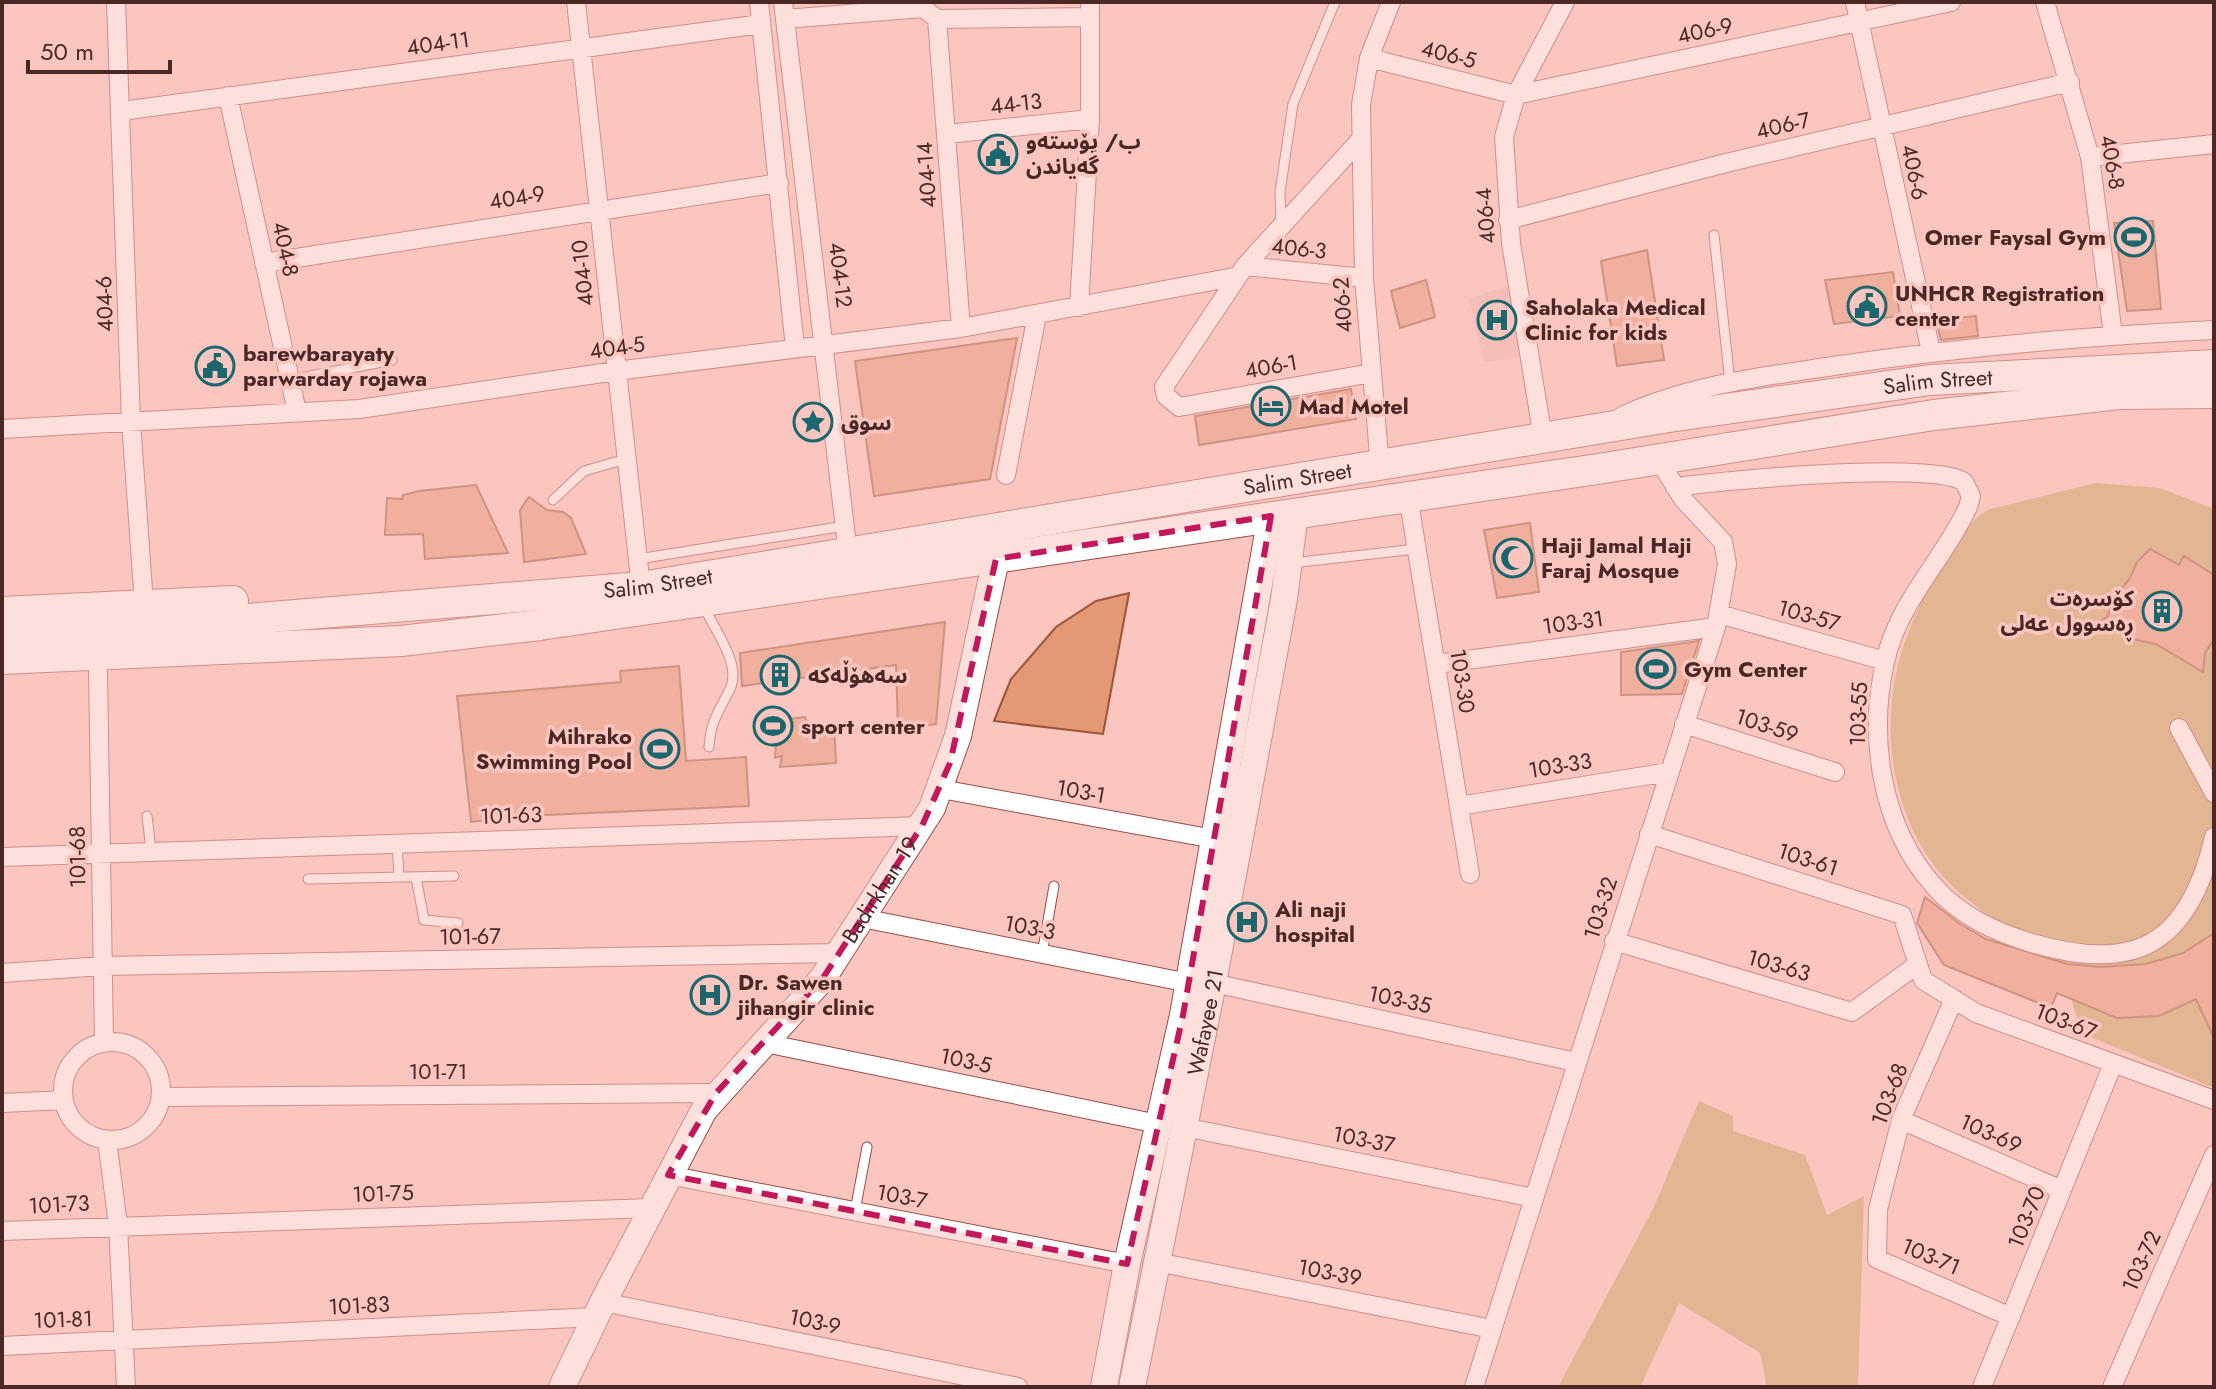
<svg xmlns="http://www.w3.org/2000/svg" width="2216" height="1389" font-family="Jost,'Noto Sans Arabic',sans-serif">
	<style>
		.built { fill: #f0b6b1 }
		.green { fill: #c3a25e }
		.building { fill: #e49876; stroke: #9b5535; stroke-width: 2 }
		.lines { fill: none; stroke-linecap: round; stroke-linejoin: round }
		.lane-casing { stroke: #9a4d49; stroke-width: 11 }
		.street-casing { stroke: #9a4d49; stroke-width: 20 }
		.secondary-casing { stroke: #9a4d49; stroke-width: 28 }
		.primary-casing { stroke: #9a4d49; stroke-width: 32 }
		.lane { stroke: #fff; stroke-width: 9 }
		.street { stroke: #fff; stroke-width: 18 }
		.secondary { stroke: #fff; stroke-width: 26 }
		.primary { stroke: #fff; stroke-width: 30 }
		.marked { fill: none; stroke: #c2185b; stroke-width: 6; stroke-dasharray: 16 10; stroke-linejoin: round }
		.labels { text-anchor: middle; dominant-baseline: central; stroke-width: 7; stroke-linejoin: round; paint-order: stroke }
		.street-label { font-size: 22px; fill: #4a2826; stroke: #fbc5c0 }
		.poi-label { font-size: 22px; font-weight: bold; fill: #4a2826; stroke: #fbc5c0; text-anchor: start }
	</style>
	<rect width="100%" height="100%" fill="#fbc5c0"/>
	<path class="built" d="M1515,283L1526,356L1484,362L1469,299Z"/>
	<path class="green" d="M2095,483L2160,488L2214,509V1088L2081,1033C2072,1000 2063,959 2034,936C2023,928 2007,926 1995,919C1983,913 1971,902 1961,894C1888,831 1874,717 1909,631C1925,590 1950,536 1987,510Z
		M1699,1101L1733,1116V1131L1805,1155L1827,1215L1864,1196L1858,1387H1767L1760,1353L1679,1303L1640,1387H1558L1653,1209Z"/>
	<path class="building" d="M2153,221L2161,309L2127,311L2114,223Z
		M1647,250L1664,360L1617,366L1601,261Z
		M1893,272L1900,316L1834,324L1825,280Z
		M1426,280L1435,317L1400,328L1391,291Z
		M1976,316L1978,336L1941,340L1936,320Z
		M1017,338L990,479L874,496L855,361Z
		M1351,389L1356,419L1199,445L1195,416Z
		M476,485L508,553L425,559L423,534L385,535L387,498L402,499L403,495L419,491Z
		M529,497L547,510L563,512L571,518L586,554L524,562L520,510Z
		M1530,523L1539,592L1497,598L1484,530Z
		M2150,549L2179,565L2184,556L2214,575V639L2205,653L2203,672L2156,644L2127,638L2101,621L2108,616L2113,598L2129,580L2137,562Z
		M1129,593L1103,734L994,721L1011,679L1056,627L1096,601Z
		M945,622L936,724L898,729L896,665L742,686L740,653Z
		M1699,641L1682,694L1621,695V652Z
		M679,666L686,761L746,757L749,806L523,816L471,822L457,696L621,682L620,671Z
		M779,713V720L805,717L808,726L834,725L836,763L780,767L782,756L775,758L776,745H770L764,723L766,714Z
		M1925,897L1960,924L1986,939L2067,964L2100,967L2146,964L2183,953L2214,933V1038L2196,999L2159,1016L2117,1018L2057,993L2051,1008L1944,965L1917,923Z"/>
	<g class="lines">
		<defs>
			<path id="lane" d="M1281,225L1280,192L1293,104L1335,2
				M1714,235L1730,382
				M290,380L392,360
				M553,500L584,471L626,459
				M638,559L845,526
				M1292,563L1416,549
				M704,607C714,629 742,664 730,689C718,713 711,720 709,747
				M147,816L151,850
				M397,842L399,877
				M416,877L424,920L458,923
				M308,879L454,876
				M1042,954L1054,886
				M855,1211L867,1147"/>
			<path id="street" d="M116,2L131,421L144,604
				M576,2L641,587
				M759,2L795,348
				M783,2L848,554
				M1855,2L1931,352
				M2045,2L2090,157L2113,335
				M785,19L923,8L937,19L1090,17
				M937,19L961,328
				M1369,58L1516,95L1951,2
				M228,96L297,412
				M122,111L761,24
				M947,134L1090,119
				M2090,157L2214,144
				M1508,220L1726,163L2070,82
				M264,263L779,183
				M1245,266L1361,139
				M1364,278L1245,266L1164,387L1166,396L1179,407L1372,373
				M1079,307L1090,119V2
				M1622,416C1689,385 1760,377 1833,366C1960,347 2086,336 2214,330
				M2,429L359,409L616,371L961,328L1234,277
				M1543,438L1511,243L1504,137L1516,95L1565,2
				M1380,467L1364,278L1361,105L1369,58L1391,2
				M1006,475L1037,315
				M1675,487C1720,481 1935,460 1964,482L1971,496L1968,507C1943,561 1898,602 1885,662C1868,738 1881,827 1934,886C1960,916 1995,932 2032,943C2136,974 2189,944 2214,837
				M1408,496L1470,874
				M1719,614L1885,661
				M1436,664L1716,627
				M98,671L104,1042
				M1684,724L1835,772
				M2179,728L2214,793
				M941,789L1214,839
				M1459,806L1669,772
				M1649,834L1902,915L1923,980L1976,1013L2214,1100
				M2,857L922,826
				M862,918L1189,983
				M1614,941L1852,1012L1918,964
				M2,973L102,966L839,953
				M1213,983L1576,1062
				M1954,999L1901,1120L1878,1209L1877,1259L2011,1317
				M63 1091a49 49 0 1 1 98 0a49 49 0 1 1-98 0Z
				M765,1043L1158,1124
				M161,1097L716,1093
				M2,1103L64,1100
				M1901,1120L2062,1190
				M1184,1127L1534,1198
				M107,1140L118,1225L126,1387
				M668,1175L1127,1264
				M2,1231L651,1208
				M1157,1262L1492,1329
				M603,1302L1018,1387
				M2,1346L595,1317
				M1474,1387L1716,627L1727,564L1723,542L1683,499L1658,459
				M1982,1387L2113,1064
				M2112,1387L2214,1155"/>
			<g id="secondary">
				<path id="s1" d="M562,1387L603,1302L704,1110L823,978L932,808L958,736L996,559"/>
				<path d="M1104,1387L1127,1264L1183,1015L1271,516"/>
				<path id="s2" d="M1132,1387L1213,983L1284,599L1295,513"/>
			</g>
			<g id="primary">
				<path d="M2,612L233,601"/>
				<path id="s3" d="M2,635L136,628L641,587L1669,417L1930,380L2214,365"/>
				<path d="M2,659L401,641L540,625L1598,469L1934,415L2119,394L2214,393"/>
			</g>
		</defs>
		<use href="#lane" class="lane-casing"/>
		<use href="#street" class="street-casing"/>
		<use href="#secondary" class="secondary-casing"/>
		<use href="#primary" class="primary-casing"/>
		<use href="#lane" class="lane"/>
		<use href="#street" class="street"/>
		<use href="#secondary" class="secondary"/>
		<use href="#primary" class="primary"/>
	</g>
	<path d="M0 0H2216V1389H0ZM1271,516L1183,1015L1127,1264L668,1175L716,1093L823,978L922,826L950,763L996,559Z" fill="#fbc5c0" fill-opacity=".55" fill-rule="evenodd"/>
	<path class="marked" d="M1271,516L1183,1015L1127,1264L668,1175L716,1093L823,978L922,826L950,763L996,559Z"/>
	<defs>
		<symbol id="civic-ring" viewBox="-11 -11 22 22"><circle r="9.5" fill="#fbc5c0" stroke="#1a676e" stroke-width="1.5"/><path d="M-.6-6.5H3V-4.5H.6V-3L4-1V1h2V6H-6V1h2V-1L-.6-3ZM-1.2 2.5V6h2.4V2.5Z" fill="#1a676e"/></symbol>
		<symbol id="stadium-ring" viewBox="-11 -11 22 22"><circle r="9.5" fill="#fbc5c0" stroke="#1a676e" stroke-width="1.5"/><path d="M0-5a6.5 5 0 1 0 0 10a6.5 5 0 1 0 0-10ZM-3.5-1.8h7v3.6h-7Z" fill="#1a676e"/></symbol>
		<symbol id="hospital-ring" viewBox="-11 -11 22 22"><circle r="9.5" fill="#fbc5c0" stroke="#1a676e" stroke-width="1.5"/><path d="M-5-5h3v3.5h4V-5h3V5h-3V1.5h-4V5h-3Z" fill="#1a676e"/></symbol>
		<symbol id="hotel-ring" viewBox="-11 -11 22 22"><circle r="9.5" fill="#fbc5c0" stroke="#1a676e" stroke-width="1.5"/><path d="M-6-4.5h1.5V1H6V5H4.5V3h-9V5H-6ZM-4 0a1.8 1.8 0 1 1 3.6 0ZM.5 0V-2.5h3Q6-2.5 6 0Z" fill="#1a676e"/></symbol>
		<symbol id="sight-ring" viewBox="-11 -11 22 22"><circle r="9.5" fill="#fbc5c0" stroke="#1a676e" stroke-width="1.5"/><path d="M0-6L1.8-2.2L6-1.7L2.9 1.2L3.7 5.4L0 3.3L-3.7 5.4L-2.9 1.2L-6-1.7L-1.8-2.2Z" fill="#1a676e"/></symbol>
		<symbol id="mosque-ring" viewBox="-11 -11 22 22"><circle r="9.5" fill="#fbc5c0" stroke="#1a676e" stroke-width="1.5"/><path d="M3.5-4.9A6 6 0 1 0 3.5 4.9A5 5 0 1 1 3.5-4.9Z" fill="#1a676e"/></symbol>
		<symbol id="building-ring" viewBox="-11 -11 22 22"><circle r="9.5" fill="#fbc5c0" stroke="#1a676e" stroke-width="1.5"/><path d="M-4-6H4V6H1V3H-1V6H-4ZM-2.5-4.3h1.7v1.8h-1.7ZM.8-4.3h1.7v1.8H.8ZM-2.5-1h1.7V.8h-1.7ZM.8-1h1.7V.8H.8Z" fill="#1a676e"/></symbol>
	</defs>
	<g fill-rule="evenodd">
		<use href="#civic-ring" x="976" y="132" width="44" height="44"/>
		<use href="#stadium-ring" x="2112" y="215" width="44" height="44"/>
		<use href="#civic-ring" x="1845" y="284" width="44" height="44"/>
		<use href="#hospital-ring" x="1475" y="298" width="44" height="44"/>
		<use href="#civic-ring" x="193" y="344" width="44" height="44"/>
		<use href="#hotel-ring" x="1249" y="384" width="44" height="44"/>
		<use href="#sight-ring" x="791" y="400" width="44" height="44"/>
		<use href="#mosque-ring" x="1491" y="536" width="44" height="44"/>
		<use href="#building-ring" x="2140" y="589" width="44" height="44"/>
		<use href="#stadium-ring" x="1634" y="647" width="44" height="44"/>
		<use href="#building-ring" x="758" y="653" width="44" height="44"/>
		<use href="#stadium-ring" x="751" y="704" width="44" height="44"/>
		<use href="#stadium-ring" x="638" y="727" width="44" height="44"/>
		<use href="#hospital-ring" x="1225" y="900" width="44" height="44"/>
		<use href="#hospital-ring" x="688" y="973" width="44" height="44"/>
	</g>
	<g class="labels">
		<g class="street-label">
			<text transform="translate(1705 30) rotate(-12)">406-9</text>
			<text transform="translate(438 43) rotate(-8)">404-11</text>
			<text transform="translate(1449 54) rotate(14)">406-5</text>
			<text transform="translate(1016 103) rotate(-6)">44-13</text>
			<text transform="translate(1783 125) rotate(-13)">406-7</text>
			<text transform="translate(2113 162) rotate(80)">406-8</text>
			<text transform="translate(1915 172) rotate(78)">406-6</text>
			<text transform="translate(926 175) rotate(-94)">404-14</text>
			<text transform="translate(517 197) rotate(-9)">404-9</text>
			<text transform="translate(1485 216) rotate(-95)">406-4</text>
			<text transform="translate(1299 248) rotate(6)">406-3</text>
			<text transform="translate(286 249) rotate(78)">404-8</text>
			<text transform="translate(582 273) rotate(-96)">404-10</text>
			<text transform="translate(841 275) rotate(83)">404-12</text>
			<text transform="translate(104 304) rotate(-92)">404-6</text>
			<text transform="translate(1342 305) rotate(-94)">406-2</text>
			<text transform="translate(617 347) rotate(-8)">404-5</text>
			<text transform="translate(1271 366) rotate(-10)">406-1</text>
			<text stroke="none"><textPath href="#s3" startOffset="1954">Salim Street</textPath></text>
			<text stroke="none"><textPath href="#s3" startOffset="1306">Salim Street</textPath></text>
			<text stroke="none"><textPath href="#s3" startOffset="658">Salim Street</textPath></text>
			<text transform="translate(1809 615) rotate(16)">103-57</text>
			<text transform="translate(1573 622) rotate(-8)">103-31</text>
			<text transform="translate(1463 681) rotate(81)">103-30</text>
			<text transform="translate(1858 714) rotate(-88)">103-55</text>
			<text transform="translate(1767 725) rotate(18)">103-59</text>
			<text transform="translate(1560 765) rotate(-9)">103-33</text>
			<text transform="translate(1081 791) rotate(10)">103-1</text>
			<text transform="translate(511 815) rotate(-2)">101-63</text>
			<text transform="translate(77 857) rotate(-91)">101-68</text>
			<text transform="translate(1808 859) rotate(18)">103-61</text>
			<text stroke="none"><textPath href="#s1" startOffset="594">Badirkhan 19</textPath></text>
			<text transform="translate(1600 908) rotate(-72)">103-32</text>
			<text transform="translate(1030 927) rotate(11)">103-3</text>
			<text transform="translate(470 936) rotate(-1)">101-67</text>
			<text transform="translate(1779 965) rotate(16)">103-63</text>
			<text transform="translate(1400 999) rotate(12)">103-35</text>
			<text stroke="none"><textPath href="#s2" startOffset="372">Wafayee 21</textPath></text>
			<text transform="translate(2066 1021) rotate(21)">103-67</text>
			<text transform="translate(966 1060) rotate(12)">103-5</text>
			<text x="438" y="1071">101-71</text>
			<text transform="translate(1889 1094) rotate(-69)">103-68</text>
			<text transform="translate(1991 1133) rotate(24)">103-69</text>
			<text transform="translate(1364 1139) rotate(11)">103-37</text>
			<text transform="translate(383 1193) rotate(-2)">101-75</text>
			<text transform="translate(902 1196) rotate(11)">103-7</text>
			<text transform="translate(59 1204) rotate(-3)">101-73</text>
			<text transform="translate(2026 1217) rotate(-68)">103-70</text>
			<text transform="translate(1931 1256) rotate(23)">103-71</text>
			<text transform="translate(2141 1261) rotate(-66)">103-72</text>
			<text transform="translate(1330 1272) rotate(11)">103-39</text>
			<text transform="translate(359 1305) rotate(-3)">101-83</text>
			<text transform="translate(63 1319) rotate(-2)">101-81</text>
			<text transform="translate(815 1321) rotate(12)">103-9</text>
		</g>
		<g class="poi-label">
			<text x="1026" y="141">ب/ پۆستەو<tspan x="1026" dy="25">گەیاندن</tspan></text>
			<text x="2106" y="237" text-anchor="end">Omer Faysal Gym</text>
			<text x="1895" y="293">UNHCR Registration<tspan x="1895" dy="25">center</tspan></text>
			<text x="1525" y="307">Saholaka Medical<tspan x="1525" dy="25">Clinic for kids</tspan></text>
			<text x="243" y="353">barewbarayaty<tspan x="243" dy="25">parwarday rojawa</tspan></text>
			<text x="1299" y="406">Mad Motel</text>
			<text x="841" y="422">سوق</text>
			<text x="1541" y="545">Haji Jamal Haji<tspan x="1541" dy="25">Faraj Mosque</tspan></text>
			<text x="2134" y="598" text-anchor="end">کۆسرەت<tspan x="2134" dy="25">ڕەسوول عەلی</tspan></text>
			<text x="1684" y="669">Gym Center</text>
			<text x="808" y="675">سەهۆڵەکە</text>
			<text x="801" y="726">sport center</text>
			<text x="632" y="736" text-anchor="end">Mihrako<tspan x="632" dy="25">Swimming Pool</tspan></text>
			<text x="1275" y="909">Ali naji<tspan x="1275" dy="25">hospital</tspan></text>
			<text x="738" y="982">Dr. Sawen<tspan x="738" dy="25">jihangir clinic</tspan></text>
		</g>
	</g>
	<rect width="2216" height="1389" fill="none" stroke="#4a2826" stroke-width="8"/>
	<path d="M28 60v12h142v-12" fill="none" stroke="#4a2826" stroke-width="4"/>
	<text x="40" y="60" font-size="24" fill="#4a2826" stroke="#fbc5c0" stroke-width="6" paint-order="stroke">50 m</text>
</svg>
